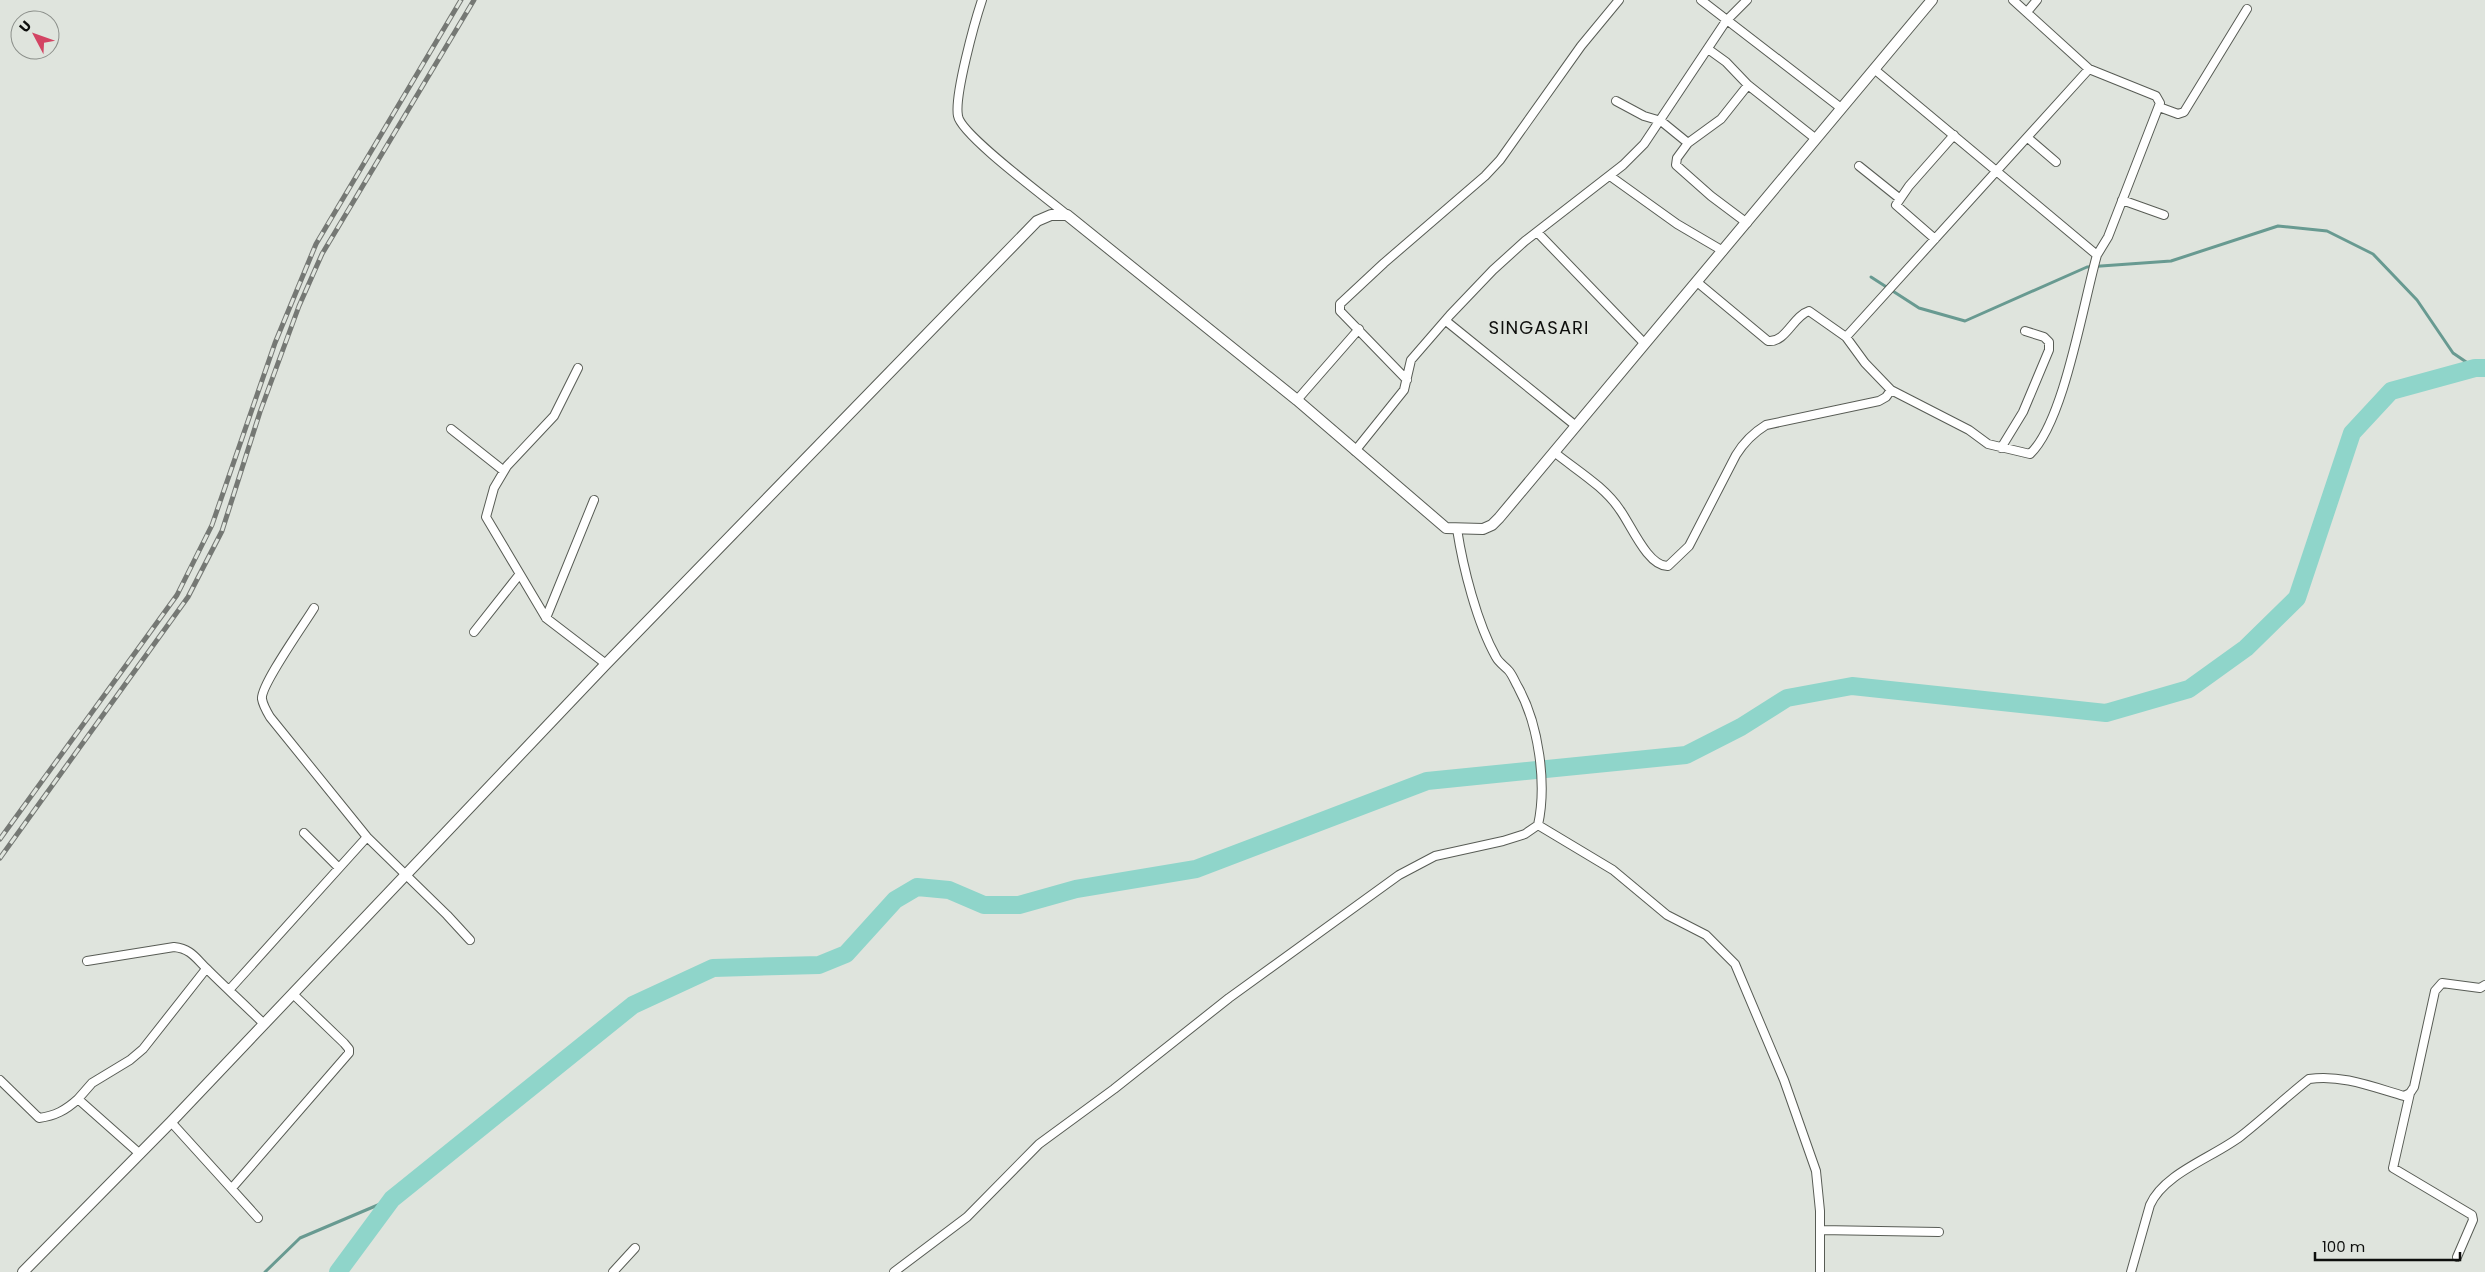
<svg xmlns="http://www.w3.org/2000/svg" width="2485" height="1272" font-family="Poppins,sans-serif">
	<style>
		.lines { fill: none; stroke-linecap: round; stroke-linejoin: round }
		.stream { stroke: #689a91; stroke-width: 3 }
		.river { stroke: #8fd5ca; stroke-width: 18 }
		.minor-casing { stroke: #585c55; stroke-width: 10 }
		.tertiary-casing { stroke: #585c55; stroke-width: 12 }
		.minor { stroke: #fff; stroke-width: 8 }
		.tertiary { stroke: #fff; stroke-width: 10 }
		.rail-casing { stroke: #757874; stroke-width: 5 }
		.rail { stroke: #dfe4dd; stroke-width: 3; stroke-dasharray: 9; stroke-linecap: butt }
		.labels { text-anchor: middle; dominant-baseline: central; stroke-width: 5; stroke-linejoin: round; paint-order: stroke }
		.quarter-label { font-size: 18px; letter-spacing: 1px; fill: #0e0f0d; stroke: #dfe4dd }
	</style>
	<rect width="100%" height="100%" fill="#dfe4dd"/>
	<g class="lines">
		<path class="stream" d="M1871,277L1919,308L1965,321L2087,267L2171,261L2278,226L2327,231L2373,254L2417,300L2453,353L2475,368
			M265,1272L300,1238L392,1199"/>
		<path class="river" d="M338,1272L392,1199L633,1005L713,968L819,965L846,954L895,900L917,887L949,890L984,905H1019L1076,889L1196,869L1427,781L1686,755L1741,727L1787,698L1852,686L2106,713L2189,689L2246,648L2297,598L2352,433L2391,391L2475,368H2485"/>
		<defs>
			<path id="minor" d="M982,0C975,21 954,96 958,116C961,135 1048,199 1067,215
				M1701,0L1841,108
				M2027,12L2037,0
				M1708,49L1726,62L1748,85L1816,139
				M1874,69L2097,255
				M1616,101L1644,116L1661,121L1688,143L1721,119L1748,85
				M2159,107L2178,114L2184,112L2247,9
				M2028,138L2056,162
				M1688,143L1677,158L1676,165L1711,196L1747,223
				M1859,166L1899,198
				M1610,176L1677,224L1723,251
				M2122,200L2164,215
				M1537,232L1644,343
				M1935,239L1896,205L1909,186L1954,135
				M1697,282L1768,341C1786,343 1793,316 1809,311L1846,337L2089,69
				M1446,321L1576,426
				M1846,337L1865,363L1891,390L1969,430L1988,444L2030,454C2064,422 2083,304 2097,255L2108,237L2160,103L2156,96L2089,69L2013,0
				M578,368L554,416L507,466L494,488L486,517L546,618L606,664
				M1407,380L1340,311V304L1384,263L1485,176L1500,160L1581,46L1619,0
				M1297,400L1359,329
				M451,429L504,471
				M2001,448L2023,412L2049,350V342L2044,337L2025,331
				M1355,451L1404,390L1411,360L1450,315L1493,270L1525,241L1623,165L1644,144L1726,21L1747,0
				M1554,452C1576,470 1604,486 1620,510C1631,525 1648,567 1668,566L1689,546L1736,455C1744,442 1753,433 1766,425L1879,401L1886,397L1891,390
				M314,608C305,623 260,686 262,699C263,705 267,712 270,717L367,837L447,915L470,940
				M546,618L594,500
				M474,632L519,575
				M1538,825L1613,870L1667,915L1706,935L1735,964L1784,1080L1816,1171L1820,1211V1272
				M304,833L339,868
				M87,961L174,947C192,949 196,959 208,970C226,988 246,1006 264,1024
				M230,989L367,837
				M0,1080L39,1118C55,1116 66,1110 78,1099
				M2410,1093L2393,1168L2472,1215L2473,1220L2457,1257
				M171,1122L258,1218
				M140,1154L78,1099L92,1083L130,1060L143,1049L206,969
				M232,1188L349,1053V1049L344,1043L293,994
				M1820,1230L1939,1232
				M613,1272L635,1248
				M894,1272L967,1217L1039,1144L1114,1089L1229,998L1399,875L1435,856L1503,841L1525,834L1538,825C1547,784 1539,725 1518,687C1515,682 1513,676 1509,671C1505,666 1499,663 1496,657C1477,623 1463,568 1457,529
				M2131,1272L2150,1205C2164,1173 2214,1157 2241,1136C2264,1118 2286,1097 2309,1079C2341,1074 2373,1087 2404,1096L2410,1093L2414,1087L2435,991L2442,983L2480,988L2485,985"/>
			<path id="tertiary" d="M23,1272L171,1122L606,664L1037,221L1051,215H1067L1297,400L1446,528L1483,529L1492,525L1499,518L1932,0"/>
		</defs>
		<use href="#minor" class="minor-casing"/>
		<use href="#tertiary" class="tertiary-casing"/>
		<use href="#minor" class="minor"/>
		<use href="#tertiary" class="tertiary"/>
		<defs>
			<path id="rail" d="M0,839L177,595L212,525L275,343L316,244L461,0
				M0,858L188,597L222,531L260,412L299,306L322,254L474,0"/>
		</defs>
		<use href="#rail" class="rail-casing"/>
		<use href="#rail" class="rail"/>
	</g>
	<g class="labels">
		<g class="quarter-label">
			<text x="1539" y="327">SINGASARI</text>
		</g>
	</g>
	<g transform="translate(35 35) rotate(311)"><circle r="24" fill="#dfe4dd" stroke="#8b8f8a"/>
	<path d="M0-4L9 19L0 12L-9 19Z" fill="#d34463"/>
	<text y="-8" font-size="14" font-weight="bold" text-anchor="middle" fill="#0e0f0d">U</text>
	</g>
	<path d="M2315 1252v8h145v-8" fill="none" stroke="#0e0f0d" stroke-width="2.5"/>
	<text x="2322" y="1252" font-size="15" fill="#0e0f0d" stroke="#dfe4dd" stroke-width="4" paint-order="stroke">100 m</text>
</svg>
